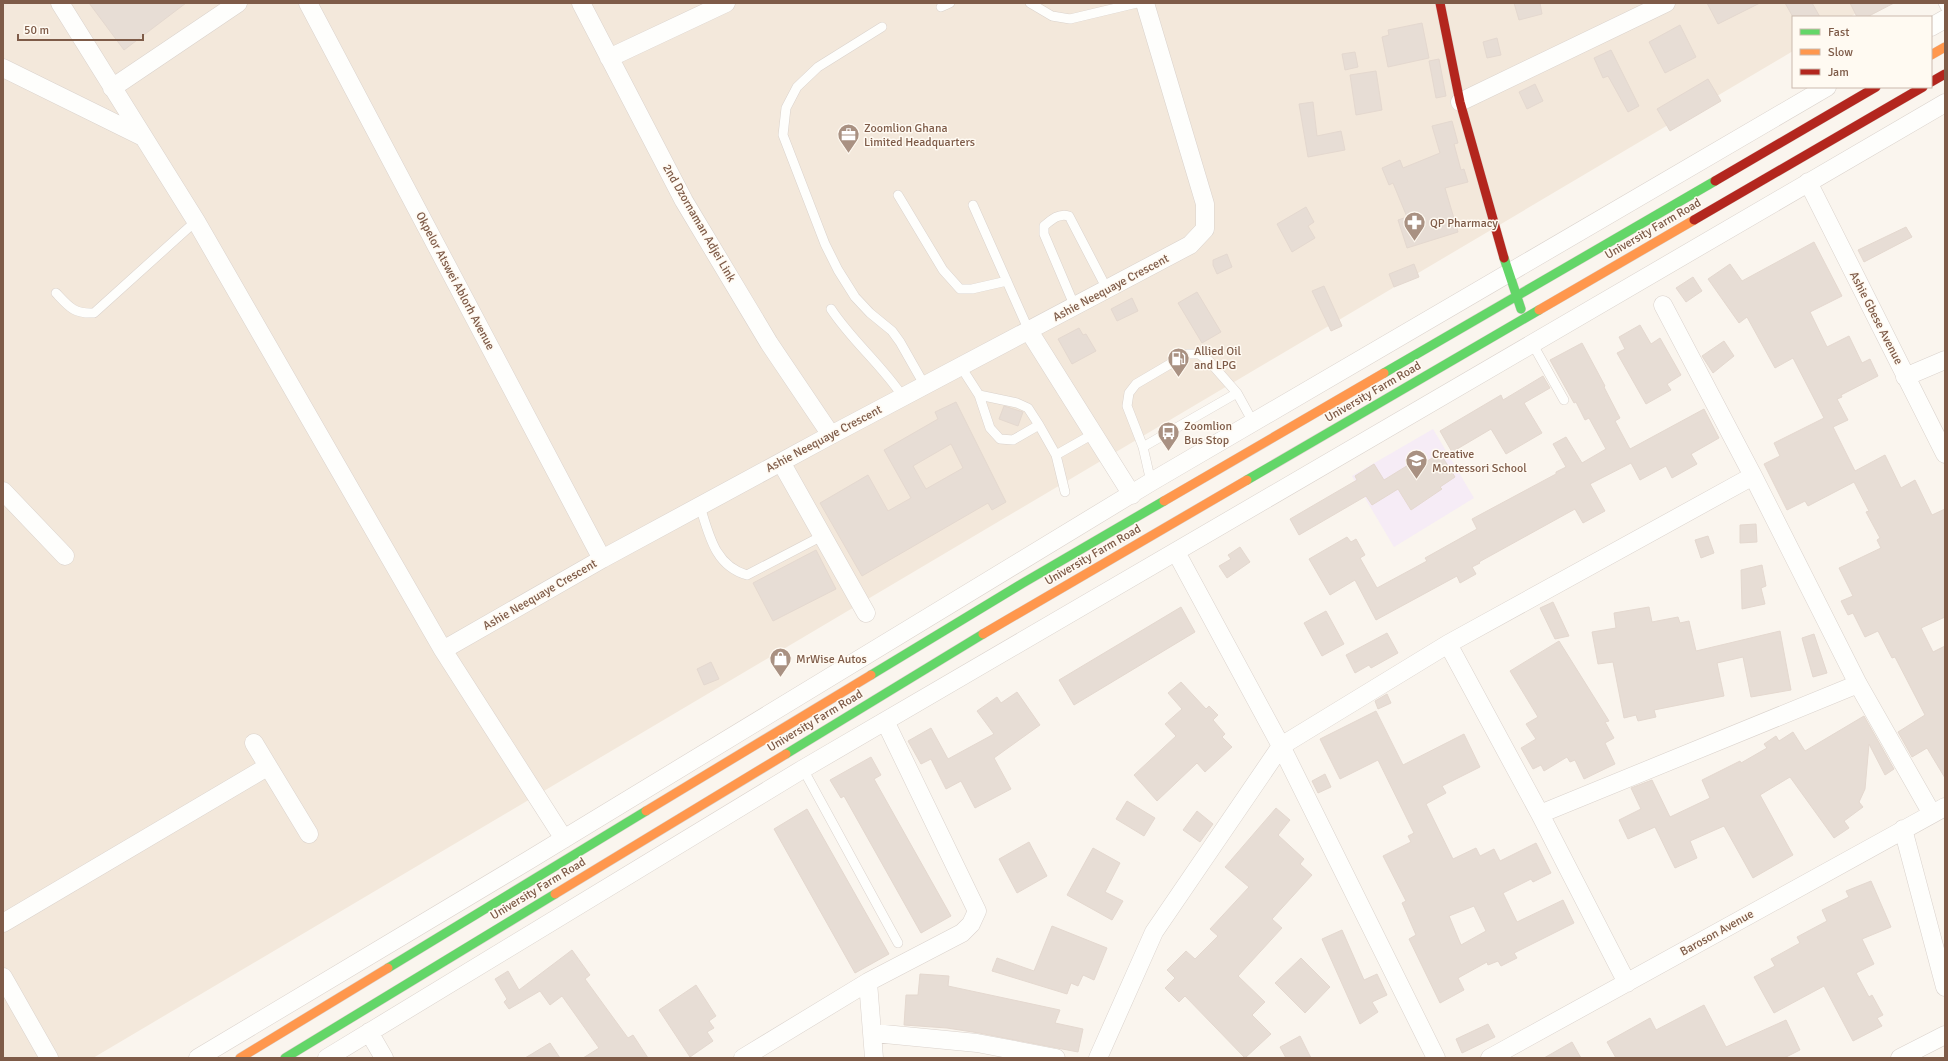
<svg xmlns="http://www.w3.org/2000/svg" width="1948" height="1061" font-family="Signika,sans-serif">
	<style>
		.residential { fill: #f3e8db }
		.education { fill: #f6ecf6 }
		.building { fill: #e7ddd5; stroke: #e4d8cf; fill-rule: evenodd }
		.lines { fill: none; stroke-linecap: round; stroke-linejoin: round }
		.lane-casing { stroke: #dad2cc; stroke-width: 10 }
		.street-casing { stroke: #dad2cc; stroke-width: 19 }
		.fast-casing { stroke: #dad0ca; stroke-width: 10 }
		.slow-casing { stroke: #dad0ca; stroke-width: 10 }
		.jam-casing { stroke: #dad0ca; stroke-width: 10 }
		.lane { stroke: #fefefc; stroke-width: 9 }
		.street { stroke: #fefefc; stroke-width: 18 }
		.fast { stroke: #63d668; stroke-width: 9 }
		.slow { stroke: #ff974d; stroke-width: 9 }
		.jam { stroke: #b3261e; stroke-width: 9 }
		.labels { text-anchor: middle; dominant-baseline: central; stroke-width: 3; stroke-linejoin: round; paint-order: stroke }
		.poi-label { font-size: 12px; fill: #7e5b48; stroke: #fffaf2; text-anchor: start }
		.street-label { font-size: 12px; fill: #7e5b48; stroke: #fffaf2 }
	</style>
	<rect width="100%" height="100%" fill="#faf5ee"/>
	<path class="residential" d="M3,3H1873L1850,17H1793V51L93,1058H3Z"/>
	<path class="education" d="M1433,429L1474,498L1394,547L1352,476Z"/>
	<path class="building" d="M89,3H186L124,50Z
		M1514,3H1540L1542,14L1519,20Z
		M1707,3H1760L1718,24Z
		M1785,3H1812L1820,17H1793Z
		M1850,3H1894L1867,17H1857Z
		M1422,23L1429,58L1388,67L1382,37L1389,35L1388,30Z
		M1680,25L1696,57L1665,73L1649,42Z
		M1497,38L1501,55L1487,58L1483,42Z
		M1611,50L1639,106L1628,112L1608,76L1603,78L1594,58Z
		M1355,52L1358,67L1345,70L1342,54Z
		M1439,59L1446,96L1436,98L1429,61Z
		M1376,71L1382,110L1356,115L1350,75Z
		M1708,79L1721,101L1670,131L1657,109Z
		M1535,84L1543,101L1527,109L1519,92Z
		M1313,102L1317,136L1341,131L1345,150L1308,157L1299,104Z
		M1452,121L1458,143L1454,144L1461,170L1464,169L1468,182L1445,188L1458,232L1407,248L1398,220L1407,217L1393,183L1389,185L1382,168L1400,160L1403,168L1440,153L1432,126Z
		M1306,207L1314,222L1308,226L1315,238L1292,252L1277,224Z
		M1906,227L1912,237L1864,262L1858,250Z
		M1814,242L1842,296L1810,312L1827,347L1849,336L1862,363L1870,359L1878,376L1841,395L1842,397L1837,399L1848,420L1833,427L1855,471L1885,455L1901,488L1915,480L1932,515L1945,509V617L1921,628L1933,652L1945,646V778L1927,748L1912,757L1898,732L1925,715L1895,657L1892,658L1878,631L1865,637L1853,613L1848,615L1841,601L1853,596L1839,568L1881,548L1877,540L1880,538L1866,512L1869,511L1854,482L1808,506L1805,501L1787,510L1764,464L1780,456L1774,443L1824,418L1793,358L1775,368L1747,317L1739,323L1708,279L1730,264L1742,281Z
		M1227,254L1232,267L1217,274L1213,265V260Z
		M1414,264L1419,277L1394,287L1389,274Z
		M1693,277L1702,291L1686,302L1676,288Z
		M1324,286L1342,326L1331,331L1312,291Z
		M1197,292L1221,332L1202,343L1178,303Z
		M1132,298L1138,311L1117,321L1111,309Z
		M1640,325L1651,344L1660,338L1681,375L1667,384L1671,390L1646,404L1617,353L1625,349L1619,337Z
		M1079,328L1083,335L1086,334L1096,351L1072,364L1058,339Z
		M1724,341L1734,356L1713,373L1702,356Z
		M1582,343L1605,386L1604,387L1620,418L1615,421L1630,449L1704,409L1719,438L1691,454L1697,464L1672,478L1666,466L1640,480L1631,463L1590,484L1605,511L1583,523L1575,509L1479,562L1480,563L1472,567L1476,574L1460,583L1457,576L1376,620L1355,580L1330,595L1309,559L1347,537L1351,542L1356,539L1365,555L1360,558L1377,588L1427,561L1425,558L1477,529L1472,519L1556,474V472L1566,467L1553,444L1566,437L1582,463L1606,449L1589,418L1585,420L1576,402L1574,403L1550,360Z
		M1543,376L1550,388L1524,403L1542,433L1506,454L1491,429L1452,452L1440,431L1501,395L1503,400Z
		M956,402L1006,502L992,510L988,503L862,576L820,503L868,475L888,511L911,498L884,450L938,419L935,412ZM951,444L963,468L926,489L913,466Z
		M1004,406L1023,412L1018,426L999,419Z
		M1440,453L1455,477L1440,487L1442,489L1411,510L1398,489L1372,505L1366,496L1299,535L1290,519L1357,480L1355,476L1374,464L1384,480L1418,459L1421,465Z
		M1756,524L1757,542L1740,543V525Z
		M1708,536L1714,553L1701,558L1695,540Z
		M1240,547L1250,562L1227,578L1219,566L1231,559L1228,555Z
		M816,550L836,589L773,621L753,583Z
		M1762,565L1766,586L1761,588L1765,604L1742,609L1741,570Z
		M1553,602L1569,636L1555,639L1540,608Z
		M1181,607L1195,632L1074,705L1059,680Z
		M1649,607L1652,622L1678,617L1680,623L1689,621L1696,651L1780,631L1791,690L1751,697L1743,657L1717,663L1724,696L1654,710L1656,717L1638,721L1636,715L1624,718L1613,662L1598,664L1592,632L1616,628L1614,613Z
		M1326,611L1344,644L1322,656L1304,623Z
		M1387,633L1398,653L1371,668L1369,665L1355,673L1346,655Z
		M1814,634L1827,673L1813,677L1802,638Z
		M1559,641L1609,721L1605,722L1614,738L1605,743L1615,764L1584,779L1575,760L1570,762L1567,757L1544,771L1541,765L1533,769L1521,748L1536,739L1526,724L1538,717L1510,671Z
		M711,662L719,679L704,685L697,669Z
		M1181,682L1206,709L1209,706L1218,715L1213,720L1225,734L1222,737L1232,747L1205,772L1197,763L1157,801L1134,775L1176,736L1165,724L1182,709L1168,693Z
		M1017,692L1040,725L994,758L1011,789L975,808L961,781L946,789L931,759L921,764L908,741L931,728L948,759L994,734L977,711L997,697L1001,703Z
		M1387,694L1391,703L1378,709L1375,701Z
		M1376,711L1403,765L1464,734L1480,767L1442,786L1446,793L1426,804L1453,859L1476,848L1480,856L1494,849L1500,861L1536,843L1551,873L1533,882L1531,879L1503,893L1517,922L1563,900L1574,923L1514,953L1517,958L1501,966L1498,961L1488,965L1487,962L1458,978L1464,990L1440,1003L1409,939L1416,935L1402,903L1406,901L1383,856L1411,842L1408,836L1414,833L1378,760L1340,779L1320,739ZM1474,906L1486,931L1461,945L1449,916Z
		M1864,716L1894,769L1885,775L1869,744L1865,789L1859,802L1863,807L1844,821L1849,828L1834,838L1790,777L1760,795L1793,855L1753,878L1724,826L1690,841L1697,858L1675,868L1655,827L1628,839L1619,820L1641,809L1631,788L1652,780L1670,817L1710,798L1702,780L1740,761L1741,763L1767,748L1764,744L1776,736L1779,741L1793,732L1805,751Z
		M871,757L881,775L874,779L951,916L921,933L844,796L841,798L830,780Z
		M1325,774L1331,787L1318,793L1312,781Z
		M1127,801L1155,818L1144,836L1116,819Z
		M1276,808L1290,820L1278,835L1304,859L1300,864L1312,875L1272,919L1282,928L1238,976L1265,1002L1252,1015L1271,1034L1245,1058L1185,996L1179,1002L1165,988L1175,978L1167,970L1186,951L1195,959L1218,936L1210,929L1249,887L1225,867Z
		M807,809L889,954L855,973L774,829Z
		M1197,811L1213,824L1200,842L1183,830Z
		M1029,842L1047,876L1017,893L999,859Z
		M1093,848L1120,863L1105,892L1123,901L1112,920L1067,895Z
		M1871,881L1891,927L1862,939L1874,964L1856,973L1869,997L1872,995L1883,1015L1877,1018L1882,1026L1853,1041L1824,986L1774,1013L1754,977L1775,966L1771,959L1800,943L1797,937L1827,921L1822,910L1849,897L1846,891Z
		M1052,926L1107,948L1094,980L1083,975L1078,986L1071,983L1067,994L992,971L997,958L1034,971Z
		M1342,930L1364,980L1377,974L1387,995L1372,1002L1378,1012L1360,1024L1322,939Z
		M572,950L590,975L585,979L628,1038L633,1035L648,1058H583L599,1048L562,996L550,1005L540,991L509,1009L504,1002L507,999L495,979L508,971L519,990Z
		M1301,958L1330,987L1305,1013L1275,983Z
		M920,974L949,976L948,986L1060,1010L1055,1023L1083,1029L1078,1052L979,1033L947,1028L904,1025L906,995H918Z
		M696,985L716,1016L709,1021L714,1028L707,1032L713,1041L690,1057L659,1010Z
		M1704,1005L1726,1047L1786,1020L1800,1050L1784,1058H1616L1607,1042L1650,1018L1656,1030Z
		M1488,1024L1495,1037L1462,1053L1456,1039Z
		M1300,1036L1311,1058H1286L1280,1047Z
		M1572,1042L1581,1058H1544Z
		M550,1043L560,1058H525Z"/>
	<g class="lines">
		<defs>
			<path id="lane" d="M1030,3L1052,16L1070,19L1137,3
				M1943,3L1945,7
				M941,7L950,3
				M882,27L818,67L797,87L786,108L783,135L825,244L838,270L855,297L870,313L892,331L900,342L925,386
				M898,195L943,270L960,289H972L1007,281
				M973,205L1029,331
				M56,293C69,307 74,314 94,313L196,221
				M1075,307L1044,234V226C1052,219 1059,213 1069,216L1107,289
				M831,309C852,341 882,365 903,397
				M1532,343L1564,400
				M961,367L979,395L990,428L1000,439L1013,440L1039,425L1056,455L1065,492
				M979,395L1017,403L1028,408L1039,425
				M1143,447L1237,393
				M1056,455L1093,434
				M1151,482L1143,447L1127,406L1129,393L1136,384L1187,354H1199L1209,361L1237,393L1253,422
				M700,506C709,535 715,566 747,575L822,536
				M803,769L898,943"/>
			<path id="street" d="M60,3L196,221L443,650L564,839
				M308,3L602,559
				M581,3L684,201L769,343L831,435
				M1931,27L1945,19
				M609,58L726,3
				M3,68L141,136
				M112,88L238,3
				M1460,102L1666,3
				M1808,182L1945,454
				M1663,305L1753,476L1858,684L1932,814
				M1029,331L1132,495
				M1905,377L1945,360
				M781,462L866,613
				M3,491L65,556
				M1176,552L1281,746L1436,1058
				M1448,644L1540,814L1627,983
				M443,650L602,559L831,435L1190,245L1205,229V204L1145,3
				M254,743L309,834
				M1540,814L1858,684
				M1903,829L1945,987
				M3,923L267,767
				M3,977L49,1058
				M868,982L874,1058
				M369,1032L384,1058
				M874,1033L977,1043L1056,1058
				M198,1058L529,860L1151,482L1827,87
				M327,1058L803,769L1945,103
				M743,1058L868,982L962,933L971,924L977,911L885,721
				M1098,1058L1154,932L1281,746L1448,644L1753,476
				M1490,1058L1945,807
				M1900,1058L1945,1035"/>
			<path id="fast" d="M1504,258L1521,309
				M1384,373L1715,181
				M1247,480L1539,310
				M871,675L1023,583L1164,501
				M786,754L983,634
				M388,968L646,811
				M285,1058L555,894"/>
			<path id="slow" d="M1931,55L1945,47
				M1539,310L1694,220
				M1164,501L1384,373
				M983,634L1247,480
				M646,811L871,675
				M555,894L786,754
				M240,1058L388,968"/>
			<path id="jam" d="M1440,3L1460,102L1504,258
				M1931,82L1945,74
				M1715,181L1876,87
				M1694,220L1923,87"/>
		</defs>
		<use href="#lane" class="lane-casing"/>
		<use href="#street" class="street-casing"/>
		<use href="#fast" class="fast-casing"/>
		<use href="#slow" class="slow-casing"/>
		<use href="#jam" class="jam-casing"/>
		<use href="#lane" class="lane"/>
		<use href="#street" class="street"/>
		<use href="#fast" class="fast"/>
		<use href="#slow" class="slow"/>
		<use href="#jam" class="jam"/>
	</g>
	<defs>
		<symbol id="office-pin" viewBox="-11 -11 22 30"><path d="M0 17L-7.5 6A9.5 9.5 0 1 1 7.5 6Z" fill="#a99182" stroke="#fffaf2"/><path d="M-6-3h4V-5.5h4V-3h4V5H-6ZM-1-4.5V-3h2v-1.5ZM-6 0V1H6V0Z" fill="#fff"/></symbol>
		<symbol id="pharmacy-pin" viewBox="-11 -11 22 30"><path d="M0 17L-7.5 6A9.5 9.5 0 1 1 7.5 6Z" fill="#a99182" stroke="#fffaf2"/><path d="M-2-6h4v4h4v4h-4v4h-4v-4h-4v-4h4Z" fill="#fff"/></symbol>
		<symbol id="fuel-pin" viewBox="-11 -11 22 30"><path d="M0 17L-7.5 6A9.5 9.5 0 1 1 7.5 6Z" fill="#a99182" stroke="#fffaf2"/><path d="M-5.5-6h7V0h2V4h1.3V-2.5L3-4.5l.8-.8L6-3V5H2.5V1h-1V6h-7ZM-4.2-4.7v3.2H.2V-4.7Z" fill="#fff"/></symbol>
		<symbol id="bus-pin" viewBox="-11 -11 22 30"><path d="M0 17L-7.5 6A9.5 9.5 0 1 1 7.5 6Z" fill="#a99182" stroke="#fffaf2"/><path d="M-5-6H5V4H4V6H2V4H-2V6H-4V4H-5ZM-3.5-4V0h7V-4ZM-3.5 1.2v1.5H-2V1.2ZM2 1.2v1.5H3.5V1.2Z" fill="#fff"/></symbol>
		<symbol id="school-pin" viewBox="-11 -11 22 30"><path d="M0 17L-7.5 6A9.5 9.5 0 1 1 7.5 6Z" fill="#a99182" stroke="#fffaf2"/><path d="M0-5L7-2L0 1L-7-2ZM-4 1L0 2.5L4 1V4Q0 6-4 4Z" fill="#fff"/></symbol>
		<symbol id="shop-pin" viewBox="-11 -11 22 30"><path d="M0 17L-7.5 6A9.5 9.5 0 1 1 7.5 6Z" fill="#a99182" stroke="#fffaf2"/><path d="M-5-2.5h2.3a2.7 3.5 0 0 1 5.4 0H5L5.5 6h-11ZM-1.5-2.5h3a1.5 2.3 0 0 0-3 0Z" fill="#fff"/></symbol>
	</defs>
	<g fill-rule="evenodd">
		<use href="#office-pin" x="836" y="122" width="25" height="34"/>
		<use href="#pharmacy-pin" x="1402" y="210" width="25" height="34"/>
		<use href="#fuel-pin" x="1166" y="346" width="25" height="34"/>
		<use href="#bus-pin" x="1156" y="420" width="25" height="34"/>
		<use href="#school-pin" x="1404" y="448" width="25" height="34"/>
		<use href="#shop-pin" x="768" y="646" width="25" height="34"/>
	</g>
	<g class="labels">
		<g class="poi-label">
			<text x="864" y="128">Zoomlion Ghana<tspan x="864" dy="14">Limited Headquarters</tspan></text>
			<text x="1430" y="223">QP Pharmacy</text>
			<text x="1194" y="351">Allied Oil<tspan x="1194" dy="14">and LPG</tspan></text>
			<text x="1184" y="426">Zoomlion<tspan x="1184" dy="14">Bus Stop</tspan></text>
			<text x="1432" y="454">Creative<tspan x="1432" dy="14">Montessori School</tspan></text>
			<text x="796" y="659">MrWise Autos</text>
		</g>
		<g class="street-label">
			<text transform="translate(699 223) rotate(60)">2nd Dzornaman Adjei Link</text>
			<text transform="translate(1653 229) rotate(-30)">University Farm Road</text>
			<text transform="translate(455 281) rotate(62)">Okpelor Atswei Ablorh Avenue</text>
			<text transform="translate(1111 288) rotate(-28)">Ashie Neequaye Crescent</text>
			<text transform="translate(1876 318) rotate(63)">Ashie Gbese Avenue</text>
			<text transform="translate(1373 392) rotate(-30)">University Farm Road</text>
			<text transform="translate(824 439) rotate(-28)">Ashie Neequaye Crescent</text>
			<text transform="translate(1093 555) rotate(-30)">University Farm Road</text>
			<text transform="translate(540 595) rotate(-30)">Ashie Neequaye Crescent</text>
			<text transform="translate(815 721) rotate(-31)">University Farm Road</text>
			<text transform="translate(538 889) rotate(-31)">University Farm Road</text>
			<text transform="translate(1717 933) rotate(-29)">Baroson Avenue</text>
		</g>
	</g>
	<rect width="1948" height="1061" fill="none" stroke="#7e5b48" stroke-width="8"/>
	<rect x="1792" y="16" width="140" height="72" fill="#fffaf2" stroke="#cbbaae"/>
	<rect x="1800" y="29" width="20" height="6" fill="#63d668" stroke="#cbbaae"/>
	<text x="1828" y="36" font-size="12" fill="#7e5b48">Fast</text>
	<rect x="1800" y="49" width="20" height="6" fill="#ff974d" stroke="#cbbaae"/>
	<text x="1828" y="56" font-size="12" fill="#7e5b48">Slow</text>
	<rect x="1800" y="69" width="20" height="6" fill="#b3261e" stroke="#cbbaae"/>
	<text x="1828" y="76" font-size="12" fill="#7e5b48">Jam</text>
	<path d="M18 34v6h125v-6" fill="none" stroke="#7e5b48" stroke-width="2"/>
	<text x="24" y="34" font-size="12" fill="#7e5b48" stroke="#fffaf2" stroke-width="3" paint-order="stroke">50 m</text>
</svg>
